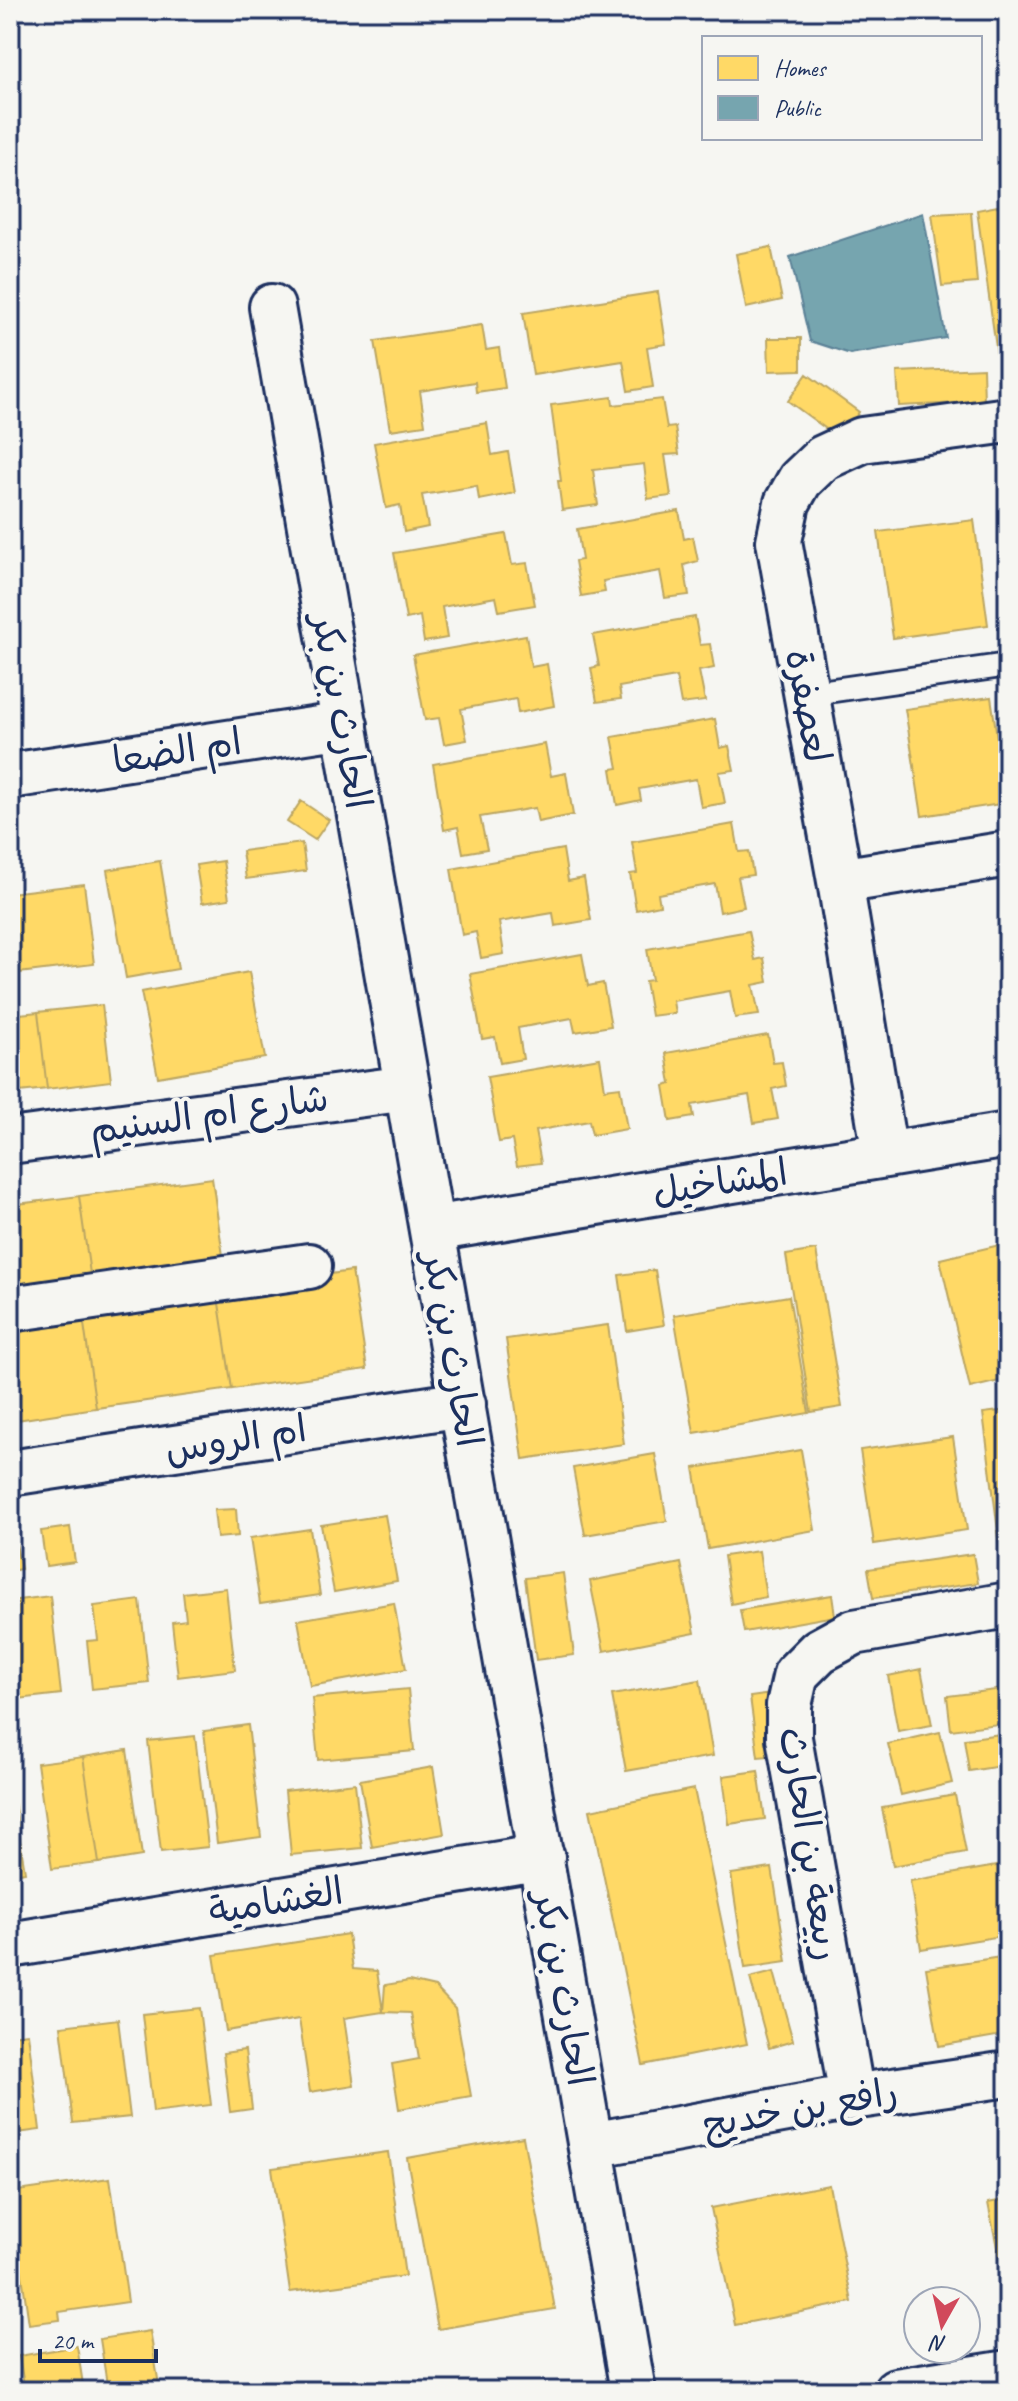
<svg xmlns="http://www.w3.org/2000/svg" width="1018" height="2401" font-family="Caveat,'Playpen Sans Arabic',sans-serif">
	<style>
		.homes { fill: #ffd966; stroke: #bba664; stroke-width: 2 }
		.public { fill: #76a5af; stroke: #5b8297; stroke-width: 2 }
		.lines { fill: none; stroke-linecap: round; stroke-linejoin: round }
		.service-casing { stroke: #1b2f5e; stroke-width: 28 }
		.minor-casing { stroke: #1b2f5e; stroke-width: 50 }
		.tertiary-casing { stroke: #1b2f5e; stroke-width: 50 }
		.service { stroke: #f6f6f2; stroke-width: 22 }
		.minor { stroke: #f6f6f2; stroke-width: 44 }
		.tertiary { stroke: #f6f6f2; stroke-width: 44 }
		.labels { text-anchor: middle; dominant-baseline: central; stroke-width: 8; stroke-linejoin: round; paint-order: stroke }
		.street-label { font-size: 38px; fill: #1b2f5e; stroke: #f6f6f2 }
	</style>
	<rect width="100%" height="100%" fill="#f6f6f2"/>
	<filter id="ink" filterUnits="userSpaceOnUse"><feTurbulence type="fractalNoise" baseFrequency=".0125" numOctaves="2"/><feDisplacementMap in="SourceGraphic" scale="16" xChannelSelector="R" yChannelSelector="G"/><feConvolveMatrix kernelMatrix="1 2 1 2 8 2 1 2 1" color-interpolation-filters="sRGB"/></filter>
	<g filter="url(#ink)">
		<path class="homes" d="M1008,204V354L997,355L977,210Z
			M971,212L977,283L942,286L932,214Z
			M771,247L782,300L746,308L736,254Z
			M658,292L666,344L647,347L653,387L628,391L623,361L533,375L523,313Z
			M482,325L486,350L499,348L505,388L476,392L475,382L420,391L425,425L390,430L375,341Z
			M768,338H801V370L769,371Z
			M983,368L984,402L899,406L897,372Z
			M807,374L859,412L840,439L788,401Z
			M612,397L613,405L662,399L667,428L675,427L679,454L665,455L671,496L648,499L644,464L593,470L598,505L562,510L558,481H561L551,405Z
			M487,423L492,455L508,452L515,493L479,500L477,486L422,495L428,527L404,532L400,505L386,508L374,443Z
			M679,511L684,539L693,537L698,561L684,565L689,595L665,598L660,571L603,581L605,592L581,596L575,561L582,560L577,529Z
			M974,520L988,625L893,638L878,532Z
			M506,534L512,565L527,563L535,605L499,611L496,597L442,607L447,638L424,642L420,616L406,619L394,553Z
			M695,617L700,645L710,644L714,668L699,671L705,701L681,704L676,677L619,687L621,699L597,702L591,668L599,666L593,635Z
			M526,635L531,667L547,664L554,706L518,713L516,699L461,709L467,740L444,744L439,718L425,720L413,655Z
			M991,697L1007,803L922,816L905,709Z
			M715,719L720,748L729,746L734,770L719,772L725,803L701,807L696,779L639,789L641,800L617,805L611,769L618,768L612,737Z
			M545,744L551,776L566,773L573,815L538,822L535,808L480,817L487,849L463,853L458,827L444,830L433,764Z
			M301,801L329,820L315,840L287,822Z
			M734,824L739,852L749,851L753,875L738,877L744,907L720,912L715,884L658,894L660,905L636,910L630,874L637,873L632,842Z
			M302,843L306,871L246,879L242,851Z
			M563,849L568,881L584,878L591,920L555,926L553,913L499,922L504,954L481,958L476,932L462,935L451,869Z
			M160,861L178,969L126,978L107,870Z
			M223,861L229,899L202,903L196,865Z
			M84,884L94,964L10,974V893Z
			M749,931L755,960L764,958L768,982L753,985L759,1015L735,1018L730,991L673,1001L675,1013L651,1016L645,981L652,980L647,949Z
			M582,954L588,986L603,983L611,1026L575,1032L572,1018L518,1028L523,1059L500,1063L495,1037L482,1039L470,974Z
			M249,972L265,1058L158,1077L141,992Z
			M102,1005L111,1081L47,1089L38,1012Z
			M38,1012L47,1089L10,1093V1015Z
			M768,1035L773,1063L782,1062L786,1086L772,1089L778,1119L754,1123L749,1095L692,1105L694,1117L670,1121L664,1086L671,1084L666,1053Z
			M600,1058L605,1089L620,1087L627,1129L592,1135L589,1121L535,1131L541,1163L517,1166L512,1140L499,1142L487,1077Z
			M212,1178L225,1270L92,1288L79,1196Z
			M79,1196L92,1288L10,1299V1205Z
			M1008,1243V1379L970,1388L940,1259Z
			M816,1250L842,1407L811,1412L786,1255Z
			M655,1270L664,1325L627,1331L619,1275Z
			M352,1271L367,1369L232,1389L217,1290Z
			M217,1290L232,1389L96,1408L82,1310Z
			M789,1296L809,1413L694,1433L674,1315Z
			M82,1310L96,1408L10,1421V1320Z
			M608,1325L624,1444L523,1459L506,1339Z
			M1008,1410V1530L998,1531L983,1413Z
			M953,1437L967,1530L874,1544L860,1450Z
			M801,1450L815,1530L708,1549L694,1468Z
			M655,1454L667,1521L585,1535L573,1468Z
			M236,1509L238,1536L217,1538L214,1510Z
			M385,1515L397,1581L334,1592L321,1525Z
			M70,1527L75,1562L46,1566L41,1531Z
			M310,1529L320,1595L260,1604L250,1538Z
			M1008,1530V1560L1001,1561L997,1531Z
			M14,1534L21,1569L10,1571V1535Z
			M759,1551L766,1597L731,1604L724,1556Z
			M973,1554L978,1583L873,1598L868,1569Z
			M681,1563L695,1633L604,1651L590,1581Z
			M563,1573L574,1655L536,1660L525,1578Z
			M226,1588L235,1670L178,1677L172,1622L186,1620L183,1593Z
			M832,1595L835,1616L744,1632L740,1610Z
			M50,1596L61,1694L10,1700V1601Z
			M140,1600L149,1683L92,1689L87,1641L98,1640L94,1606Z
			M394,1603L406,1669L310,1686L298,1620Z
			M921,1669L932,1725L898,1731L888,1676Z
			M700,1680L713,1756L626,1771L612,1695Z
			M408,1689L414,1751L318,1760L312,1698Z
			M1003,1689L1007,1723L951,1730L947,1696Z
			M772,1694L780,1755L758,1757L750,1697Z
			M248,1725L261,1837L217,1843L204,1731Z
			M940,1732L952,1783L901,1795L888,1744Z
			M1008,1733V1765L969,1771L964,1739Z
			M195,1736L208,1847L161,1852L148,1741Z
			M127,1750L142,1856L99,1863L83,1757Z
			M83,1757L99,1863L52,1869L37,1763Z
			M433,1767L444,1834L372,1847L360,1780Z
			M758,1771L765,1819L729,1824L723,1776Z
			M10,1777L25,1872L10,1875Z
			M355,1783L362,1848L291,1855L285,1791Z
			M694,1789L747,2044L643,2065L590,1810Z
			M955,1795L966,1852L893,1866L882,1808Z
			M1008,1864V1935L921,1949L910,1881Z
			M772,1868L787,1962L745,1968L731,1874Z
			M348,1934L353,1969L377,1971L383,2012L344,2018L354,2085L310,2092L299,2019L226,2031L214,1955Z
			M1008,1956V2034L939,2046L926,1968Z
			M774,1972L793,2041L769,2048L750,1978Z
			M409,1981L435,1987L455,2008L471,2096L399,2109L392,2064L419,2059L411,2013L383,2012L385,1985Z
			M199,2008L211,2105L153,2112L142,2014Z
			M118,2019L130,2117L73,2123L61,2026Z
			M28,2033L40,2130L10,2134V2035Z
			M245,2050L252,2109L230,2112L223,2053Z
			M523,2137L555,2309L438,2329L407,2158Z
			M388,2152L405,2276L290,2292L272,2168Z
			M110,2178L128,2302L59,2312L60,2320L29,2324L10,2192Z
			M829,2185L852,2302L735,2325L711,2208Z
			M1008,2199V2302L988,2203Z
			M150,2331L160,2391H108L100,2339Z
			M77,2346L84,2391H25L19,2356Z"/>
		<path class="public" d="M923,213L946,338L850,354L810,341L790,257Z"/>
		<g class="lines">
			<defs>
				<path id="service" d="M806,694L1008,665"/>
				<path id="minor" d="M272,307L633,2391
					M10,776L345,725
					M840,881L1008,854
					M10,1141L408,1088
					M885,1155L840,881L779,541L787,503L800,480L823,458L862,440L1008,420
					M432,1229L1008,1135
					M10,1309L309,1266
					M10,1473L463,1404
					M10,1945L542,1857
					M852,2097L789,1738V1705L796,1674L819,1651L854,1632L1008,1605
					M592,2145L852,2097L1008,2074"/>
				<path id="tertiary" d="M896,2391L1008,2373"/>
			</defs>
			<use href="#service" class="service-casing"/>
			<use href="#minor" class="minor-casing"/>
			<use href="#tertiary" class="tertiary-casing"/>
			<use href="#service" class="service"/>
			<use href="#minor" class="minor"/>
			<use href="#tertiary" class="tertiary"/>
		</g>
	</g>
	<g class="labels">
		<g class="street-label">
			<text transform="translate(808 706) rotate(80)">لعصفرة</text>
			<text transform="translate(342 711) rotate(80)">الحارث بن بكر</text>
			<text transform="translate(177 751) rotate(-9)">ام الضعا</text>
			<text transform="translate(209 1114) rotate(-8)">شارع ام السنيم</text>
			<text transform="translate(720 1182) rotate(-9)">المشاخيل</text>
			<text transform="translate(453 1349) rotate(80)">الحارث بن بكر</text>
			<text transform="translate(236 1439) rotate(-9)">ام الروس</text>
			<text transform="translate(810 1844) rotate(81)">ربيعة بن الحارث</text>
			<text transform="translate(276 1901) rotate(-9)">الغشامية</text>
			<text transform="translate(564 1988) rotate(80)">الحارث بن بكر</text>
			<text transform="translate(800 2108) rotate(-10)">رافع بن خديج</text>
		</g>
	</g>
	<rect width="1018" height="2401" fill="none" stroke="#f6f6f2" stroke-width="40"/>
	<rect x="20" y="20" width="978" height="2361" fill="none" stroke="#1b2f5e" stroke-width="3" filter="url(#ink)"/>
	<rect x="702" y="36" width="280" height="104" fill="#f6f6f2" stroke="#9ea6b7" stroke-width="2"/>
	<rect x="718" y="56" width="40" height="24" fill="#ffd966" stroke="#9ea6b7" stroke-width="2"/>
	<text x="774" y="76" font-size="24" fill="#1b2f5e">Homes</text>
	<rect x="718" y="96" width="40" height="24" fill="#76a5af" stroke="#9ea6b7" stroke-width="2"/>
	<text x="774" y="116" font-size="24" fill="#1b2f5e">Public</text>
	<g transform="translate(942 2325) rotate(188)"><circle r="38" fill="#f6f6f2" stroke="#9ea6b7" stroke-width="2"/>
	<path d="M0-6L14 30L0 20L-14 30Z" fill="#d1495b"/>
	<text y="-12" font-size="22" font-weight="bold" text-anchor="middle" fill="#1b2f5e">N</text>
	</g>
	<path d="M40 2349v12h116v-12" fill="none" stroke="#1b2f5e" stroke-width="4"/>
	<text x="52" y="2349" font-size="24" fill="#1b2f5e" stroke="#f6f6f2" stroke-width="6" paint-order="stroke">20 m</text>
</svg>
